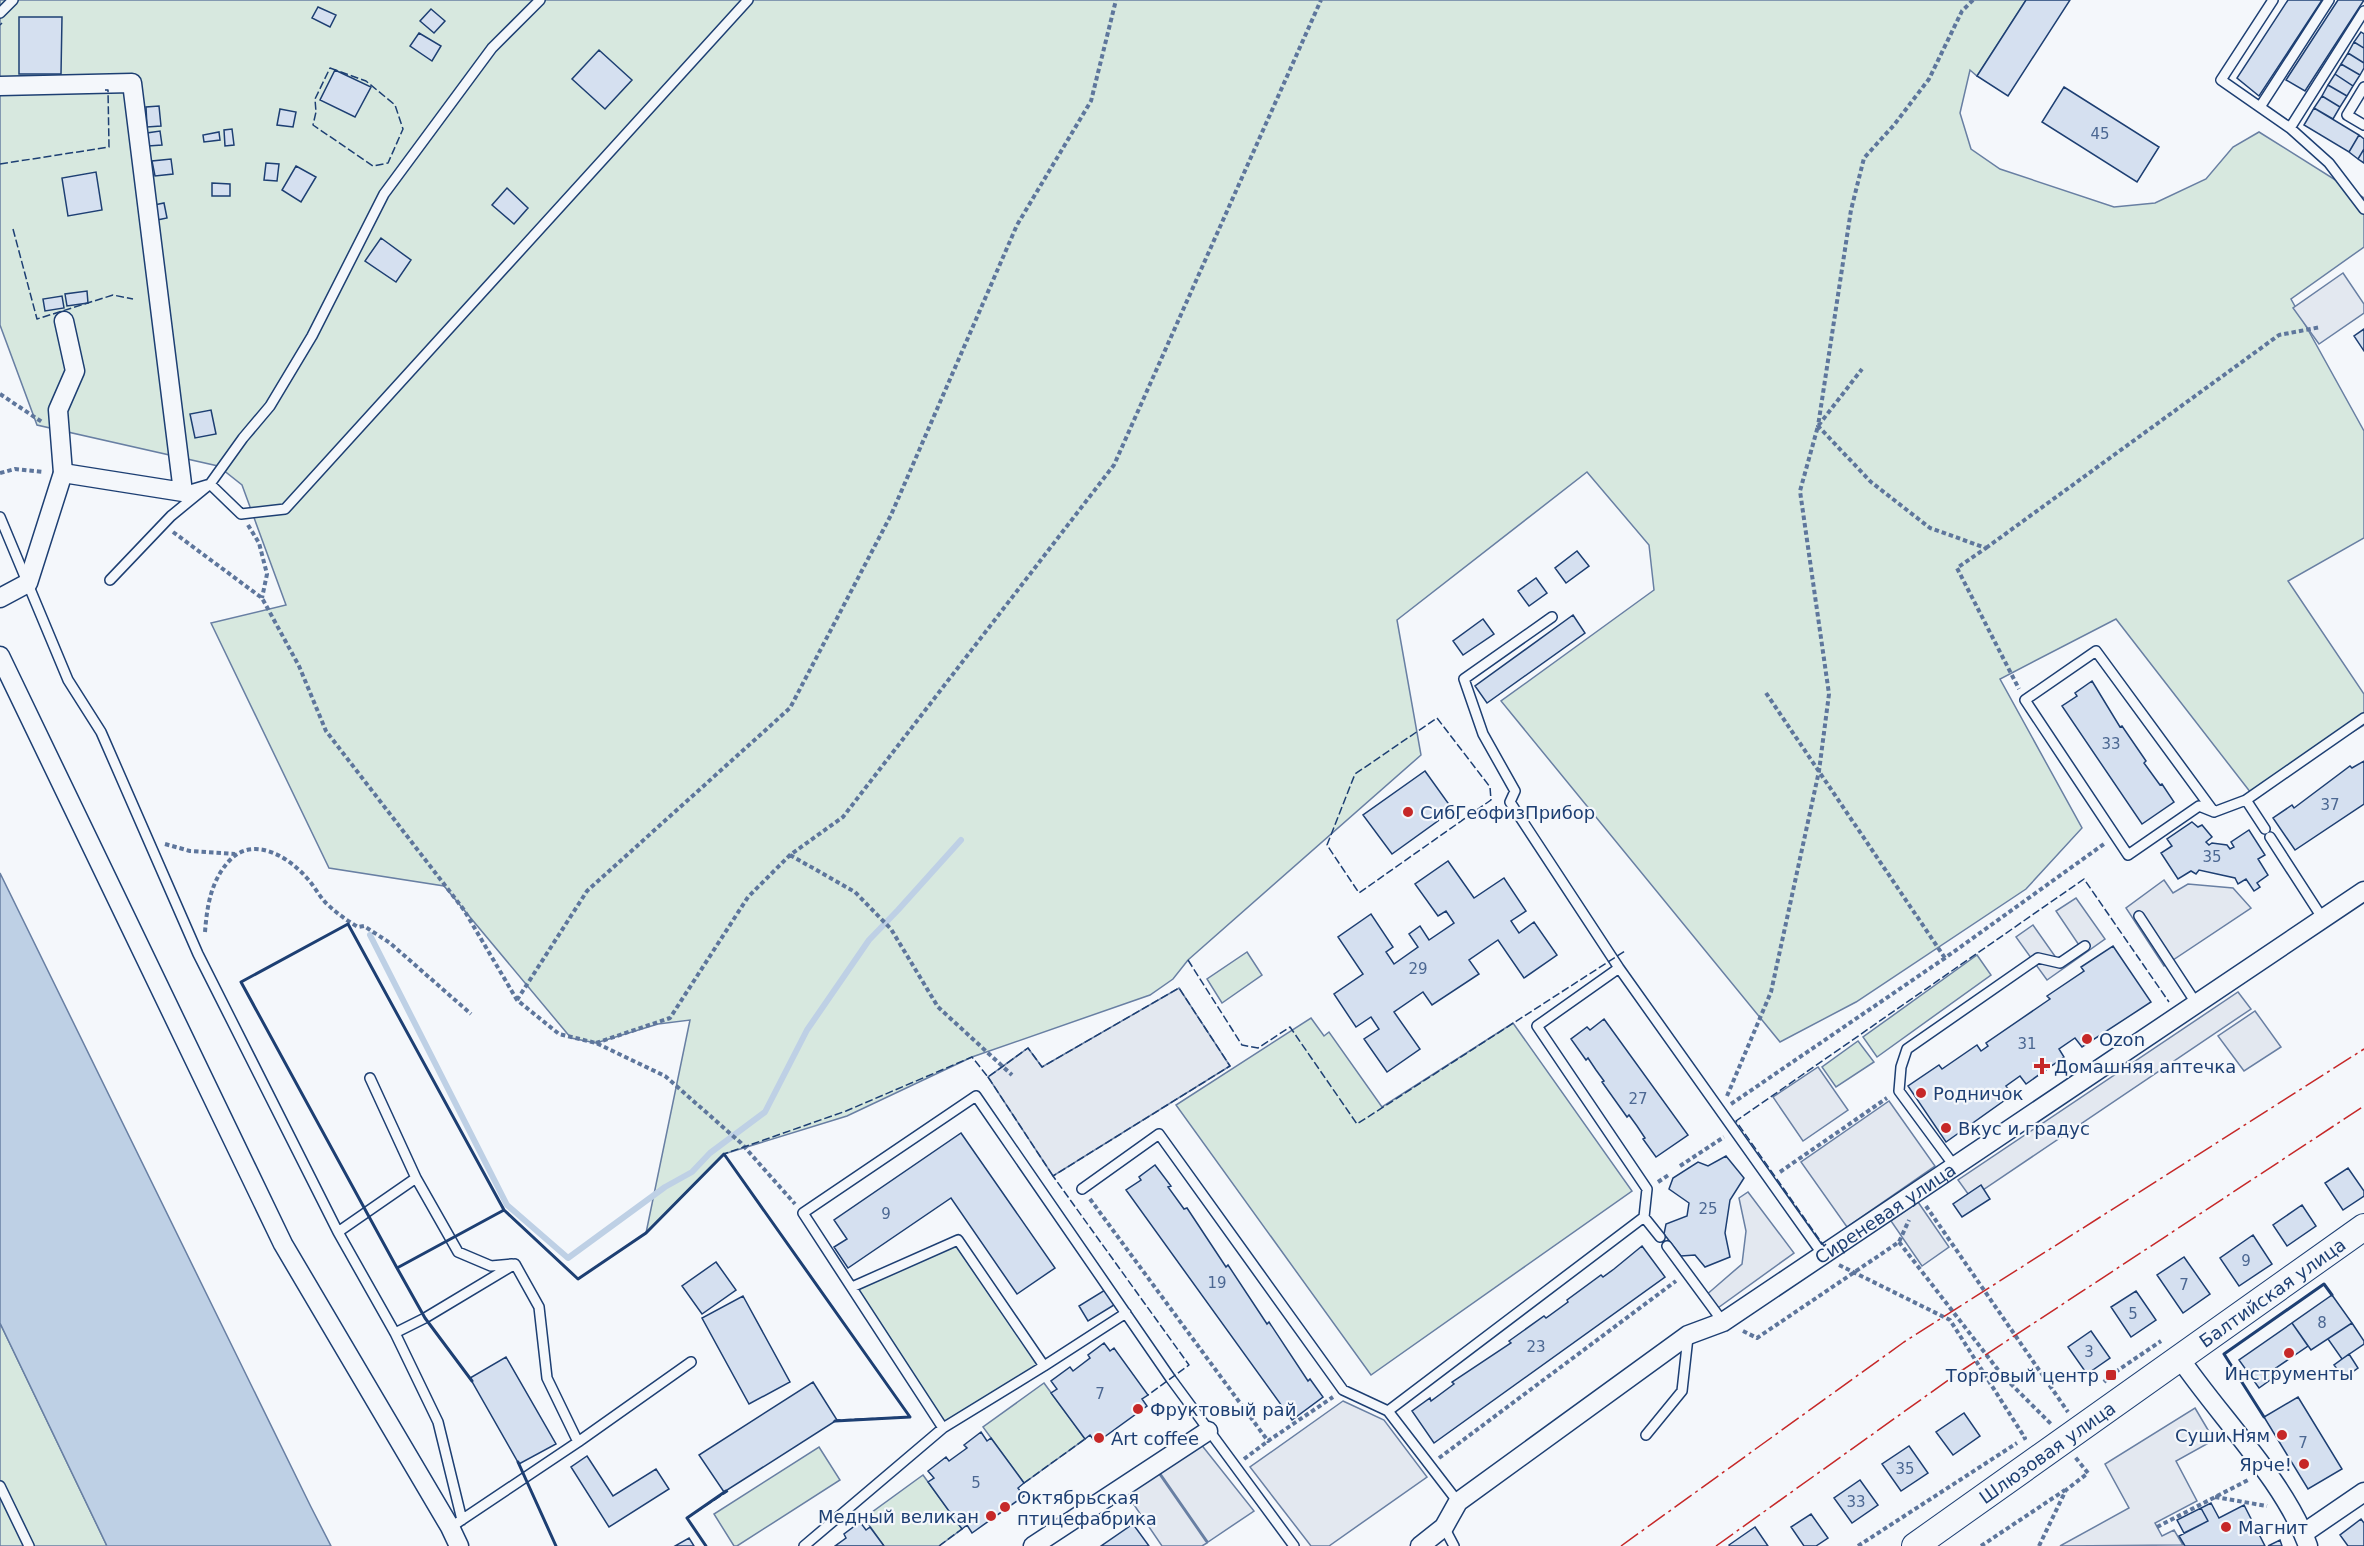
<svg xmlns="http://www.w3.org/2000/svg" width="2364" height="1546" font-family="'DejaVu Sans',sans-serif">
	<style>
		.green { fill: #d7e8df; stroke: #687fa3; stroke-width: 1.5 }
		.parking { fill: #e3e8f0; stroke: #687fa3; stroke-width: 1.5 }
		.water { fill: #bed0e5; stroke: #687fa3; stroke-width: 1.5 }
		.lines { fill: none; stroke-linecap: round; stroke-linejoin: round }
		.stream { stroke: #bed0e5; stroke-width: 6 }
		.building { fill: #d5e0f0; stroke: #1d3f73; stroke-width: 1.5 }
		.service-casing { stroke: #1d3f73; stroke-width: 12 }
		.minor-casing { stroke: #1d3f73; stroke-width: 21 }
		.secondary-casing { stroke: #1d3f73; stroke-width: 28 }
		.path { stroke: #5e769c; stroke-width: 4; stroke-dasharray: 4.5 3; stroke-linecap: butt }
		.service { stroke: #f4f7fb; stroke-width: 9 }
		.minor { stroke: #f4f7fb; stroke-width: 18 }
		.secondary { stroke: #f4f7fb; stroke-width: 26 }
		.fence { stroke: #1d3f73; stroke-width: 1.5; stroke-dasharray: 8 3; stroke-linecap: butt }
		.wall { stroke: #1d3f73; stroke-width: 3 }
		.power { stroke: #c62828; stroke-width: 1.5; stroke-dasharray: 21 4.5 3 4.5; stroke-linecap: butt }
		.poi-dot { fill: #c62828; stroke: #f4f7fb; stroke-width: 2 }
		.labels { text-anchor: middle; dominant-baseline: central; stroke-width: 4.5; stroke-linejoin: round; paint-order: stroke }
		.number-label { font-size: 15px; fill: #4b6792 }
		.poi-label { font-size: 18px; fill: #1d3f73; stroke: #f4f7fb; text-anchor: start }
		.street-label { font-size: 18px; fill: #1d3f73; stroke: #f4f7fb }
	</style>
	<rect width="100%" height="100%" fill="#f4f7fb"/>
	<path class="green" d="M0,0H2026L1977,76L1970,70L1960,113L1971,149L2000,169L2114,207L2155,203L2206,179L2233,147L2259,132L2364,198V247L2291,299L2364,431V538L2288,581L2364,694V725L2251,793L2116,619L2000,679L2082,828L2026,889L1856,1002L1780,1042L1501,701L1654,590L1649,545L1587,472L1397,620L1421,755L1188,960L1173,979L1150,995L972,1057L847,1116L724,1154L646,1233L690,1020L658,1024L596,1043L571,1038L444,886L329,868L211,623L286,605L242,485L218,466L37,425L0,325Z
		M1247,952L1262,975L1222,1003L1207,979Z
		M1977,955L1991,975L1877,1057L1863,1037Z
		M1311,1018L1324,1036L1329,1032L1382,1107L1513,1023L1632,1191L1371,1375L1176,1105Z
		M1858,1041L1874,1062L1836,1087L1822,1067Z
		M958,1240L1044,1366L943,1428L852,1287Z
		M0,1323L107,1546H0Z
		M1044,1383L1085,1439L1024,1483L983,1427Z
		M819,1447L840,1480L737,1546H734L714,1514Z
		M923,1475L962,1529L939,1546H884L864,1518Z"/>
	<path class="parking" d="M2343,273L2364,304V313L2319,344L2293,308Z
		M2164,880L2173,893L2188,884L2233,888L2251,908L2164,966L2126,908Z
		M2076,898L2105,939L2047,980L2016,937L2033,925L2059,962L2081,948L2056,911Z
		M1179,988L1230,1066L1053,1176L988,1077L1028,1048L1042,1067Z
		M2238,992L2251,1009L1971,1198L1958,1180Z
		M2255,1011L2281,1047L2244,1071L2218,1036Z
		M1818,1067L1848,1110L1803,1141L1773,1097Z
		M1889,1101L1935,1166L1847,1227L1801,1162Z
		M1748,1192L1794,1253L1715,1310L1705,1296L1742,1264L1746,1231L1739,1198Z
		M1918,1202L1949,1247L1922,1266L1891,1221Z
		M1343,1401L1384,1420L1427,1477L1329,1546H1311L1250,1467Z
		M2195,1408L2214,1440L2176,1461L2197,1501L2155,1523L2162,1536L2174,1530L2183,1545L2060,1546L2129,1508L2105,1464Z
		M1200,1443L1254,1511L1208,1542L1158,1470Z
		M1157,1471L1207,1543L1202,1546H1162L1126,1493Z"/>
	<path class="water" d="M0,873L311,1507L331,1546H107L0,1323Z"/>
	<g class="lines">
		<path class="stream" d="M370,935L507,1205L568,1258L665,1187L692,1172L710,1153L765,1112L807,1030L869,940L898,910L961,840"/>
	</g>
	<path class="building" d="M2026,0H2070L2008,96L1977,76Z
		M2288,0H2322L2259,96L2237,78Z
		M2338,0H2364L2305,91L2286,80Z
		M318,7L336,15L330,27L312,18Z
		M431,9L445,21L434,33L420,21Z
		M19,17H62L61,74H19Z
		M2361,32L2364,34V48L2354,42Z
		M419,33L441,46L432,61L410,46Z
		M2354,42L2364,48V63L2348,53Z
		M599,50L632,80L605,109L572,79Z
		M2348,53L2364,63V68L2360,75L2341,64Z
		M2341,64L2360,75L2353,86L2335,74Z
		M335,70L371,87L355,117L320,100Z
		M2335,74L2353,86L2347,96L2328,85Z
		M2328,85L2347,96L2340,107L2322,96Z
		M2064,87L2159,147L2137,182L2042,122Z
		M2322,96L2340,107L2333,119L2314,108Z
		M159,106L161,126L147,127L146,107Z
		M2314,108L2359,135L2349,152L2304,125Z
		M280,109L296,112L293,127L277,125Z
		M232,129L234,145L225,146L224,130Z
		M160,131L162,145L148,146L147,133Z
		M219,132L220,140L204,142L203,135Z
		M2359,135L2364,139V149L2358,159L2349,152Z
		M2364,149V163L2358,159Z
		M171,159L173,174L155,176L152,161Z
		M266,163L279,164L277,181L264,180Z
		M296,166L316,177L301,202L282,190Z
		M96,172L102,210L68,216L62,178Z
		M212,183L230,184V196H212Z
		M507,188L528,208L514,224L492,205Z
		M164,203L167,218L157,220L154,205Z
		M381,238L411,260L396,282L365,261Z
		M87,291L88,303L67,306L65,294Z
		M62,296L64,308L45,311L43,299Z
		M2364,329V351L2354,336Z
		M211,410L216,434L195,438L190,414Z
		M1577,551L1589,566L1566,583L1555,568Z
		M1536,578L1547,593L1529,606L1518,591Z
		M1573,615L1585,633L1487,703L1475,686Z
		M1483,619L1494,634L1463,655L1453,641Z
		M2092,681L2120,727L2122,726L2146,761L2144,763L2160,785L2162,784L2174,802L2142,824L2062,706L2077,696L2075,693Z
		M2364,761V804L2295,850L2273,818L2292,805L2294,808L2350,766L2352,768Z
		M1425,771L1453,810L1392,854L1363,815Z
		M2192,822L2198,827L2202,825L2212,837L2206,842L2209,845L2212,843L2227,845L2230,849L2234,847L2231,842L2249,830L2265,855L2258,859L2268,875L2257,883L2260,887L2254,891L2246,879L2238,884L2235,878L2199,870L2196,874L2191,871L2178,879L2161,853L2172,846L2167,839Z
		M1448,861L1474,898L1504,878L1526,911L1511,921L1519,933L1534,922L1557,955L1524,978L1498,940L1469,960L1479,974L1432,1005L1423,992L1394,1012L1420,1049L1387,1072L1364,1039L1379,1029L1371,1017L1356,1027L1334,994L1363,974L1338,937L1371,914L1393,947L1386,952L1394,964L1418,947L1409,934L1420,926L1429,940L1454,923L1446,911L1438,916L1415,884Z
		M2113,946L2151,1002L2082,1047L2075,1038L2059,1049L2064,1057L2026,1084L2020,1076L2006,1086L2012,1095L1946,1142L1908,1086L1939,1065L1942,1069L1977,1045L1981,1051L1988,1046L1986,1043L2050,999L2047,996L2084,971L2081,967Z
		M1604,1019L1688,1135L1656,1157L1643,1139L1645,1138L1637,1126L1629,1115L1627,1117L1602,1082L1604,1081L1596,1070L1588,1058L1586,1060L1571,1039L1587,1027L1590,1030Z
		M961,1133L1055,1268L1017,1294L951,1198L848,1268L834,1247L847,1239L834,1220Z
		M1726,1156L1744,1178L1730,1200L1725,1233L1730,1257L1705,1267L1695,1255L1681,1256L1664,1234L1666,1224L1687,1216L1689,1203L1669,1189L1673,1178L1698,1162L1708,1166Z
		M1155,1165L1171,1186L1168,1187L1184,1209L1187,1208L1226,1267L1228,1265L1267,1324L1269,1322L1308,1381L1310,1379L1323,1397L1292,1420L1126,1190L1141,1180L1139,1177Z
		M2348,1168L2364,1191V1196L2343,1210L2325,1183Z
		M1981,1185L1990,1199L1962,1217L1953,1204Z
		M2302,1205L2316,1226L2287,1246L2273,1225Z
		M2253,1235L2272,1264L2239,1286L2220,1258Z
		M1642,1246L1665,1277L1434,1443L1412,1411L1430,1398L1431,1401L1454,1384L1452,1382L1511,1343L1509,1341L1544,1316L1546,1318L1568,1302L1567,1300L1601,1275L1603,1277L1614,1269Z
		M2184,1257L2210,1294L2183,1313L2157,1275Z
		M716,1262L736,1290L702,1314L682,1286Z
		M1105,1290L1114,1305L1088,1321L1079,1306Z
		M2136,1291L2156,1320L2131,1337L2111,1307Z
		M2332,1295L2352,1323L2311,1350L2292,1323Z
		M743,1296L790,1382L749,1404L702,1318Z
		M2292,1323L2308,1346L2276,1368L2280,1373L2259,1388L2239,1360Z
		M2352,1323L2364,1341V1344L2342,1359L2328,1339Z
		M2091,1331L2110,1358L2087,1374L2068,1347Z
		M1104,1343L1110,1351L1114,1348L1148,1395L1142,1399L1147,1406L1096,1443L1090,1435L1085,1439L1051,1393L1057,1389L1051,1381L1070,1367L1073,1371L1090,1358L1088,1355Z
		M2349,1354L2358,1368L2344,1378L2334,1365Z
		M506,1357L556,1444L519,1464L470,1378Z
		M813,1382L837,1420L724,1492L699,1455Z
		M2298,1397L2342,1469L2308,1489L2264,1417Z
		M1964,1413L1980,1436L1953,1455L1936,1432Z
		M981,1432L987,1441L991,1438L1024,1483L1018,1488L1024,1496L972,1533L967,1525L962,1529L928,1482L934,1478L928,1471L946,1457L949,1461L967,1448L964,1445Z
		M1909,1446L1928,1473L1901,1491L1882,1464Z
		M587,1456L613,1496L656,1469L669,1489L609,1527L571,1467Z
		M1860,1480L1878,1505L1852,1523L1834,1498Z
		M2211,1503L2219,1518L2244,1505L2265,1546H2185L2179,1536L2208,1521L2201,1508Z
		M2201,1508L2208,1521L2184,1533L2177,1520Z
		M1811,1514L1828,1538L1816,1546H1804L1791,1527Z
		M2361,1519L2364,1523V1546H2348L2340,1535Z
		M860,1522L866,1530L870,1527L884,1546H835L846,1538L844,1534Z
		M1133,1524L1149,1546H1101Z
		M1755,1527L1768,1546H1730L1729,1545Z
		M689,1538L694,1546H675Z
		M2280,1540L2282,1546H2268Z"/>
	<g class="lines">
		<defs>
			<path id="service" d="M2273,0L2221,80L2290,128L2329,163L2364,209
				M0,13L13,0
				M2364,87L2347,115L2364,125
				M2260,107L2329,0
				M2290,128L2364,11
				M183,492L210,484L241,514L285,509L748,0
				M0,517L68,680L101,732L198,954L338,1232L395,1333L438,1422L462,1520
				M110,580L171,516L210,484L243,438L270,406L312,336L384,194L492,48L540,0
				M1552,617L1464,679L1483,734L1515,791L1510,802L1619,968L1823,1255
				M2246,800L2265,829
				M2214,812L2199,806L2128,855L2025,700L2096,651L2214,812L2246,800L2364,718
				M2270,837L2323,919
				M2139,916L2196,1003
				M1955,1167L1899,1091L1901,1067L1907,1049L2038,958L2060,963L2085,946
				M416,1178L458,1252L491,1266L512,1264
				M1082,1189L1159,1134L1343,1390L1388,1411L1458,1502
				M1644,1217L1660,1237
				M338,1232L416,1178L370,1078
				M1667,1246L1723,1322
				M852,1287L958,1240L1044,1366
				M395,1333L425,1318L515,1264L539,1307L547,1378L578,1442L457,1523
				M1388,1411L1644,1217L1647,1189L1537,1026L1619,968
				M943,1428L803,1213L976,1096L1171,1379L1294,1546
				M1646,1435L1682,1391L1688,1337
				M578,1442L691,1362
				M0,1486L29,1546
				M1444,1527L1454,1546
				M804,1546L943,1428L1044,1366L1126,1313"/>
			<g id="minor">
				<path d="M0,86L132,83L183,492L63,473"/>
				<path d="M0,598L28,583L63,473L58,410L75,371L64,321"/>
				<path d="M0,656L283,1244L450,1527L459,1546"/>
				<path d="M2179,1357C2218,1415 2285,1481 2308,1546"/>
				<path d="M2304,1533L2364,1492"/>
				<path d="M1033,1546L1208,1431"/>
				<path id="s1" d="M1420,1546L1444,1527L1458,1502L1688,1335L1723,1322L2364,891"/>
			</g>
			<g id="secondary">
				<path id="s2" d="M1915,1546L2364,1227"/>
			</g>
		</defs>
		<use href="#service" class="service-casing"/>
		<use href="#minor" class="minor-casing"/>
		<use href="#secondary" class="secondary-casing"/>
		<path class="path" d="M1973,0L1962,11L1929,79L1894,125L1864,158L1851,210L1818,426L1871,482L1930,528L1986,548L1957,568L2019,689
			M0,394L42,422
			M0,473L15,469L44,472
			M248,525L259,543L267,574L262,598
			M173,532L262,598L299,666L326,731L464,910L517,1000L559,1034L596,1043L665,1076L741,1143L795,1204
			M1986,548L2279,335L2321,327
			M1766,693L1945,958
			M165,844L190,851L235,854
			M790,855L855,892L891,929L938,1007L1012,1075
			M205,932C207,906 211,880 230,860C253,836 287,856 305,876C313,884 318,894 325,902C335,912 346,920 358,927L364,926L390,943L471,1014
			M517,1000L587,891L790,708L891,515L1017,225L1091,101L1116,0
			M596,1043L670,1018L748,897L790,855L843,817L1114,465L1321,0
			M1727,1096L1771,992L1819,771L1829,694L1800,491L1818,426L1862,369
			M1731,1104L1945,958L2104,844
			M1680,1166L1724,1137
			M1780,1172L1887,1098
			M1658,1182L1670,1174
			M1090,1199L1268,1441L1333,1397
			M1926,1206L2068,1412
			M1899,1242L2002,1375L2051,1424
			M1839,1265L1950,1320L2025,1438L2023,1439
			M1743,1331L1757,1338L1899,1242L1909,1220
			M2104,1382L2111,1375L2161,1341
			M1439,1458L1676,1281
			M1244,1459L1268,1441
			M2215,1497L2267,1506
			M2157,1527L2250,1479
			M1858,1546L2017,1443
			M1981,1546L2065,1490
			M2039,1546L2066,1490L2088,1473L2075,1457"/>
		<use href="#service" class="service"/>
		<use href="#minor" class="minor"/>
		<use href="#secondary" class="secondary"/>
		<path class="fence" d="M0,25L2,23
			M330,68L366,81L395,105L403,129L388,163L373,166L313,125L316,112L315,99Z
			M0,164L109,147L108,90H105
			M13,229L37,319L113,295L133,299
			M1437,718L1490,787L1491,800L1359,893L1327,845L1355,774Z
			M1188,960L1242,1045L1258,1048L1290,1027L1357,1124L1625,951
			M988,1077L1053,1176
			M1826,1244L1824,1246L1736,1121L2084,879L2169,1002
			M833,1422L837,1420L910,1417L724,1154L846,1111L972,1057L988,1077L1028,1048L1042,1067L1179,988L1230,1066L1053,1176L1189,1365L1148,1395
			M1024,1483L1085,1439
			M706,1546L687,1518L728,1491
			M939,1546L962,1529"/>
		<path class="wall" d="M348,924L504,1210L397,1268L241,982Z
			M472,1381L425,1318L397,1268L504,1210L578,1279L646,1233L724,1154L910,1417L835,1421
			M2264,1417L2224,1354L2324,1284L2332,1295
			M518,1462L556,1546
			M706,1546L687,1518L726,1491"/>
		<path class="power" d="M1621,1546L1904,1342L2364,1049
			M1716,1546L1961,1371L2364,1106"/>
	</g>
	<g class="poi-dot">
		<circle cx="1408" cy="812" r="6"/>
		<circle cx="2087" cy="1039" r="6"/>
		<path d="M2039 1057h6v6h6v6h-6v6h-6v-6h-6v-6h6z"/>
		<circle cx="1921" cy="1093" r="6"/>
		<circle cx="1946" cy="1128" r="6"/>
		<circle cx="2289" cy="1353" r="6"/>
		<rect x="2105" y="1369" width="12" height="12" rx="3"/>
		<circle cx="1138" cy="1409" r="6"/>
		<circle cx="2282" cy="1435" r="6"/>
		<circle cx="1099" cy="1438" r="6"/>
		<circle cx="2304" cy="1464" r="6"/>
		<circle cx="1005" cy="1507" r="6"/>
		<circle cx="991" cy="1516" r="6"/>
		<circle cx="2226" cy="1527" r="6"/>
	</g>
	<g class="labels">
		<g class="number-label">
			<text x="2100" y="134">45</text>
			<text x="2111" y="744">33</text>
			<text x="2330" y="805">37</text>
			<text x="2212" y="857">35</text>
			<text x="1418" y="969">29</text>
			<text x="2027" y="1044">31</text>
			<text x="1638" y="1099">27</text>
			<text x="1708" y="1209">25</text>
			<text x="886" y="1214">9</text>
			<text x="2246" y="1261">9</text>
			<text x="1217" y="1283">19</text>
			<text x="2184" y="1285">7</text>
			<text x="2133" y="1314">5</text>
			<text x="2322" y="1323">8</text>
			<text x="1536" y="1347">23</text>
			<text x="2089" y="1352">3</text>
			<text x="1100" y="1394">7</text>
			<text x="2303" y="1443">7</text>
			<text x="1905" y="1469">35</text>
			<text x="976" y="1483">5</text>
			<text x="1856" y="1502">33</text>
		</g>
		<g class="poi-label">
			<text x="1420" y="812">СибГеофизПрибор</text>
			<text x="2099" y="1039">Ozon</text>
			<text x="2054" y="1066">Домашняя аптечка</text>
			<text x="1933" y="1093">Родничок</text>
			<text x="1958" y="1128">Вкус и градус</text>
			<text x="2289" y="1373" text-anchor="middle">Инструменты</text>
			<text x="2099" y="1375" text-anchor="end">Торговый центр</text>
			<text x="1150" y="1409">Фруктовый рай</text>
			<text x="2270" y="1435" text-anchor="end">Суши Ням</text>
			<text x="1111" y="1438">Art coffee</text>
			<text x="2292" y="1464" text-anchor="end">Ярче!</text>
			<text x="1017" y="1497">Октябрьская<tspan x="1017" dy="21">птицефабрика</tspan></text>
			<text x="979" y="1516" text-anchor="end">Медный великан</text>
			<text x="2238" y="1527">Магнит</text>
		</g>
		<g class="street-label">
			<text stroke="none"><textPath href="#s1" startOffset="576">Сиреневая улица</textPath></text>
			<text stroke="none"><textPath href="#s2" startOffset="438">Балтийская улица</textPath></text>
			<text stroke="none"><textPath href="#s2" startOffset="162">Шлюзовая улица</textPath></text>
		</g>
	</g>
</svg>
